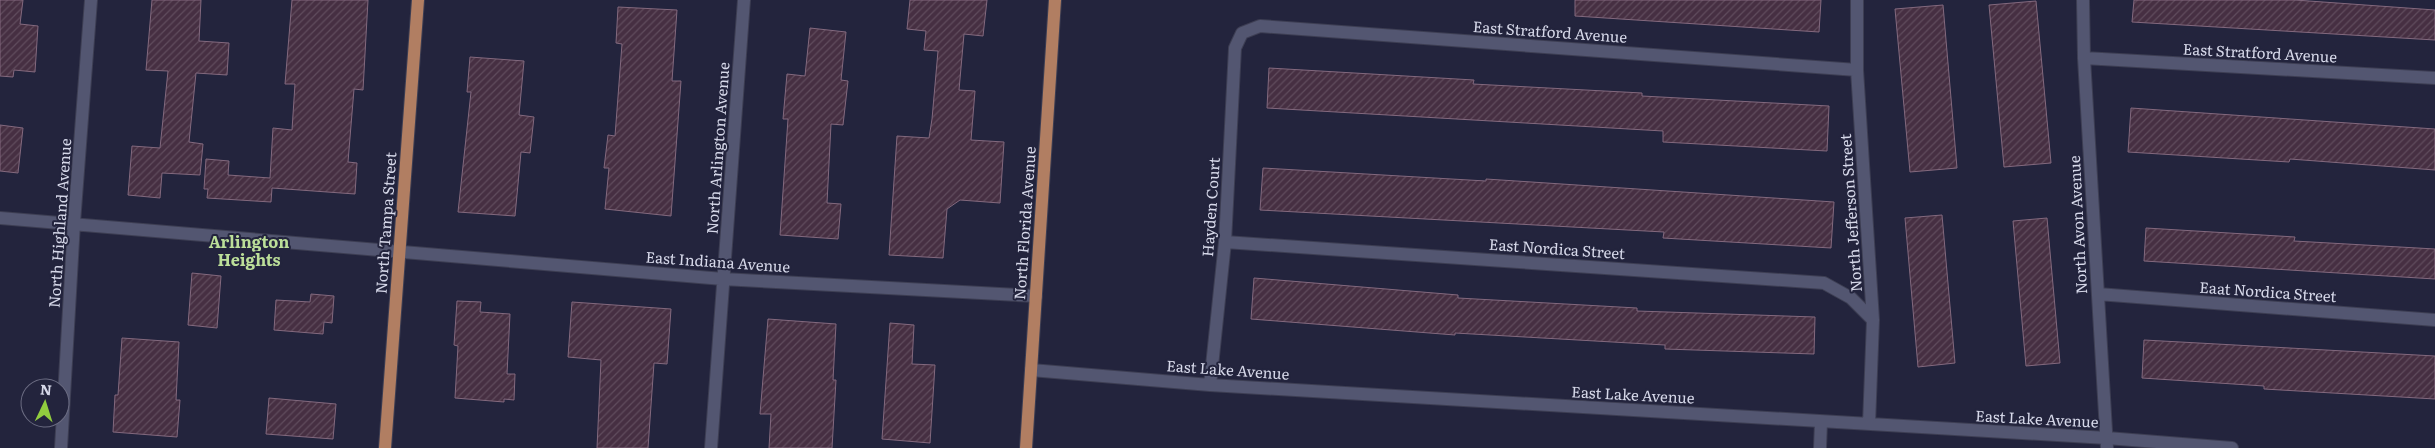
<svg xmlns="http://www.w3.org/2000/svg" width="2435" height="448" font-family="Literata,serif">
	<style>
		.building { fill: url(#building-hatch); stroke: #83697e }
		.lines { fill: none; stroke-linecap: round; stroke-linejoin: round }
		.minor-casing { stroke: #3d3e53; stroke-width: 14 }
		.major-casing { stroke: #3d3e53; stroke-width: 14 }
		.minor { stroke: #535671; stroke-width: 12 }
		.major { stroke: #b17e62; stroke-width: 12 }
		.labels { text-anchor: middle; dominant-baseline: central; stroke-width: 4; stroke-linejoin: round; paint-order: stroke }
		.street-label { font-size: 15px; fill: #d6d8e9; stroke: #23243d }
		.neighbourhood-label { font-size: 16px; font-weight: bold; fill: #bcdf99; stroke: #23243d }
	</style>
	<defs>
		<pattern id="building-hatch" width="6" height="6" patternUnits="userSpaceOnUse" patternTransform="scale(1.25)"><rect width="6" height="6" fill="#462f42"/><path d="M-1 1l2-2M0 6l6-6M5 7l2-2" fill="none" stroke="#604c5d"/></pattern>
	</defs>
	<rect width="100%" height="100%" fill="#23243d"/>
	<path class="building" d="M0,0H23L20,24L38,26L35,72L14,70L13,77L0,76Z
		M152,0H201L199,41L229,43L227,75L196,73L189,142L203,144L200,175L162,173L160,198L128,195L132,146L160,148L168,71L146,70Z
		M292,0H368L363,90L354,89L348,162L357,163L355,194L272,188L271,202L207,198L208,189H204L206,159L229,161L228,175L270,178L273,128L292,130L295,84H285Z
		M910,0H987L983,36L964,34L959,90L975,91L971,140L1004,142L1000,203L960,200L947,209L943,258L889,255L897,136L929,138L932,119L938,51L924,50L926,31L907,29Z
		M1575,0H1821L1819,32L1575,16Z
		M2134,0H2295L2435,10V40L2132,22Z
		M2036,1L2051,163L2004,167L1989,5Z
		M1943,5L1957,168L1910,172L1895,9Z
		M618,7L677,10L672,81H681L671,216L605,209L609,168H604L608,135L615,136L622,44L616,43Z
		M810,28L846,32L841,80L848,81L843,125L831,124L827,203L841,204L838,239L780,235L788,119H783L787,74L805,76Z
		M470,57L524,61L519,115L534,117L530,153L521,152L515,216L458,212L471,92H467Z
		M1269,68L1474,80L1473,84L1642,93V96L1829,106L1827,151L1663,142V131L1267,108Z
		M2131,108L2435,129V170L2290,159L2289,162L2128,152Z
		M0,125L23,128L18,173L0,171Z
		M1263,168L1486,181V179L1834,202L1831,248L1663,238L1664,232L1260,210Z
		M1942,215L1955,363L1918,367L1905,218Z
		M2047,218L2060,363L2026,366L2013,221Z
		M2146,228L2295,237L2294,241L2435,249V279L2144,261Z
		M192,273L221,276L217,328L188,325Z
		M1254,278L1458,295V298L1637,308V311L1815,317L1814,354L1665,349V345L1455,333V335L1251,319Z
		M311,294L334,296L332,323L324,322L323,334L274,330L276,300L310,302Z
		M457,301L481,302L480,312L510,314L507,374H515L514,400L504,399V402L455,398L458,346L454,345Z
		M572,302L671,309L667,364L654,363L648,448H597L601,360L568,357Z
		M768,319L836,324L833,380H836L832,448H769L771,414H760Z
		M890,323L914,325L912,364L935,365L930,443L882,439Z
		M122,338L179,342L176,400H180L177,437L113,432L115,395H118Z
		M2144,340L2435,356V399L2264,389V386L2142,378Z
		M269,398L336,404L333,439L266,434Z"/>
	<g class="lines">
		<defs>
			<path id="minor" d="M1857,0V70L1873,320L1869,424
				M2083,0L2084,58L2107,448
				M2084,58L2435,78
				M0,218L723,279L1036,296
				M1225,242L1824,283L1851,298L1873,320
				M2098,294L2435,320
				M1031,370L1210,385L2107,438L2232,448
				M1210,385L1225,242L1235,48L1242,33L1260,26L1857,70
				M61,448L74,223L91,0
				M711,448L744,0
				M1820,448L1821,422"/>
			<path id="major" d="M385,448L418,0
				M1026,448L1055,0"/>
		</defs>
		<use href="#minor" class="minor-casing"/>
		<use href="#major" class="major-casing"/>
		<use href="#minor" class="minor"/>
		<use href="#major" class="major"/>
	</g>
	<g class="labels">
		<g class="street-label">
			<text transform="translate(1550 31) rotate(4)">East Stratford Avenue</text>
			<text transform="translate(2260 52) rotate(3)">East Stratford Avenue</text>
			<text transform="translate(717 148) rotate(-86)">North Arlington Avenue</text>
			<text transform="translate(1210 207) rotate(-86)">Hayden Court</text>
			<text transform="translate(1850 213) rotate(-94)">North Jefferson Street</text>
			<text transform="translate(59 223) rotate(-86)">North Highland Avenue</text>
			<text transform="translate(385 223) rotate(-86)">North Tampa Street</text>
			<text transform="translate(1024 223) rotate(-86)">North Florida Avenue</text>
			<text transform="translate(2077 225) rotate(-93)">North Avon Avenue</text>
			<text transform="translate(1557 248) rotate(4)">East Nordica Street</text>
			<text transform="translate(718 261) rotate(4)">East Indiana Avenue</text>
			<text transform="translate(2268 291) rotate(4)">Eaat Nordica Street</text>
			<text transform="translate(1228 369) rotate(4)">East Lake Avenue</text>
			<text transform="translate(1633 394) rotate(3)">East Lake Avenue</text>
			<text transform="translate(2037 418) rotate(3)">East Lake Avenue</text>
		</g>
		<g class="neighbourhood-label">
			<text x="249" y="241">Arlington<tspan x="249" dy="18">Heights</tspan></text>
		</g>
	</g>
	<g transform="translate(45 403) rotate(4)"><circle r="24" fill="#23243d" stroke="#6b6c82"/>
	<path d="M0-4L9 19L0 12L-9 19Z" fill="#91cd3f"/>
	<text y="-8" font-size="14" font-weight="bold" text-anchor="middle" fill="#d6d8e9">N</text>
	</g>
</svg>
